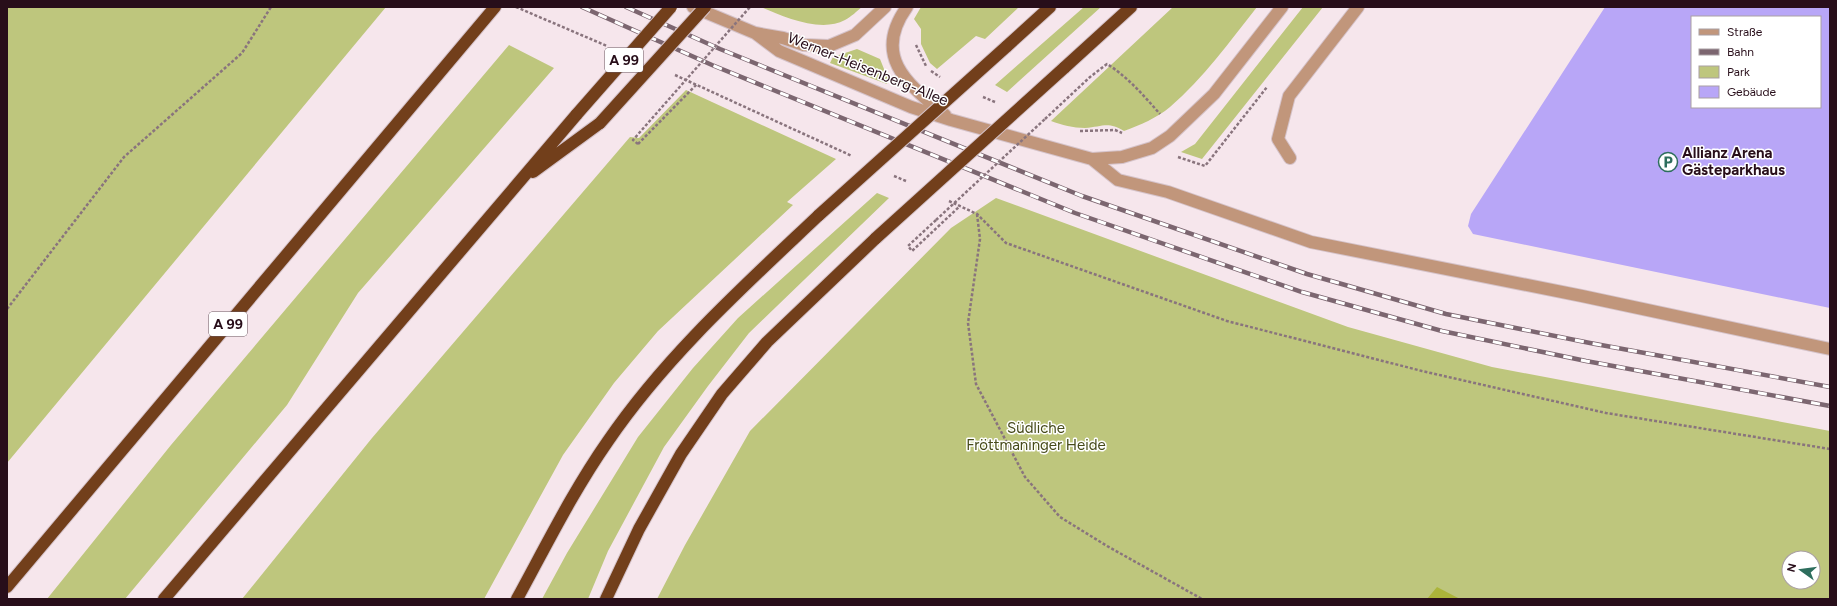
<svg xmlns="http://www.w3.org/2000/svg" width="1837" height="606" font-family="Figtree,sans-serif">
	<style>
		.green { fill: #bec67d; fill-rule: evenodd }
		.forest { fill: #acb53a }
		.building { fill: #b8a6f7; fill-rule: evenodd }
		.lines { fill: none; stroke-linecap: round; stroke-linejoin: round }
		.minor-casing { stroke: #d5c3ca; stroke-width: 14 }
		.highway-casing { stroke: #d5c3ca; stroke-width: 14 }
		.path { stroke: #89747d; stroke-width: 2.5; stroke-dasharray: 3 2; stroke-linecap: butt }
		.minor { stroke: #c1967b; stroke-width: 12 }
		.highway { stroke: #723f1b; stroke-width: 12 }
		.rail-casing { stroke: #7c6670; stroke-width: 4.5 }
		.rail { stroke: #fff; stroke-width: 3; stroke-dasharray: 9; stroke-linecap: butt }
		.highway-bridge-casing { stroke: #d5c3ca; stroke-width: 14; stroke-linecap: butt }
		.path-bridge { stroke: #89747d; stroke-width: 2.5; stroke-dasharray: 3 2; stroke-linecap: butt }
		.highway-bridge { stroke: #723f1b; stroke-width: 12 }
		.labels { text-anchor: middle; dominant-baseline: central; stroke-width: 3; stroke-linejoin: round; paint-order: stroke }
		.shield { fill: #fff; stroke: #68565f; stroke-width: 1 }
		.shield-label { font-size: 14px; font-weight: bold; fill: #280e1a }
		.street-label { font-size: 15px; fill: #280e1a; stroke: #fff }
		.poi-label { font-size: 15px; font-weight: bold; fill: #280e1a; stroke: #fff; text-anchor: start }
		.park-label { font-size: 15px; fill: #464a1a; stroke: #fff }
	</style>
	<rect width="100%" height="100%" fill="#f6e6ec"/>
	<path class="green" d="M7,7H386L7,463Z
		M761,7H862C857,11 851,17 845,20C821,33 784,17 761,7Z
		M921,7H1019L985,39L976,36L937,69L930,63L921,44V29L914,19Z
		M1084,7H1101L1007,92L995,85Z
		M1173,7H1257C1230,41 1203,79 1170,107C1157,118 1140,125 1124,131C1108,121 1102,127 1085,128C1073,128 1062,125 1051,121Z
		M1303,7H1323L1202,159L1181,152L1195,144Z
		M509,45L554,68L358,293L287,405L125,599H47L171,445Z
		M857,49L880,59L888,79L887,84L830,63L833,57Z
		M686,90L836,159L787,202L793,205L658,331L614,383L563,455L484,599H242L372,438L630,137L639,138Z
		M877,193L889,198L749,333L708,386L664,447L608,551L588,599H542L567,553L638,437L693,368L738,318Z
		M996,198L1348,327L1492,367L1830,431V599H657L685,545L750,431L951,228ZM1789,558H1813V582H1789Z"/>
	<path class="forest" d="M1437,587L1460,599H1427Z"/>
	<path class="building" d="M1605,7H1830V308L1473,234L1468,226L1471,214ZM1692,17H1820V107H1692Z"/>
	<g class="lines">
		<defs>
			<path id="minor" d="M693,7L755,33L783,38L804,45L829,46L855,35L885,7
				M907,7C871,57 909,85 945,115
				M755,33L779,51L911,107L951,120L1092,159L1122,157L1152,148L1170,136L1214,94L1282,7
				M1290,158L1278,139L1289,96L1358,7
				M1092,159L1118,180L1168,192L1311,242L1582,296L1830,349"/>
			<path id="highway" d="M1006,47L1050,7
				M1064,68L1131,7
				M533,172L600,123
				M7,587L495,7
				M164,599L577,114
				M517,599C546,546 573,491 608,441C666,356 744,286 819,215
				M606,599L639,529L681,454L722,394L767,342L876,238"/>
		</defs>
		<use href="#minor" class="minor-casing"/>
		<use href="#highway" class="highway-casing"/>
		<path class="path" d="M516,7L607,46
			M916,45L926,66
			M931,71L940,77
			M675,75L852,156
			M983,97L995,102
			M1045,119L1090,77L1107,64C1128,77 1144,96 1160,114
			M1080,131L1115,130L1122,133
			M638,144L697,84
			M1178,157L1205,166L1267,87
			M894,176L906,181
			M949,201L977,214L1006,243L1227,321L1422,371L1606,413L1830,449
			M977,214L980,239L968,323L976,384L1025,477L1060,517L1107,546L1202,599
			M936,220L908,246L912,251L960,206
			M7,309L124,157L242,53L271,7"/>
		<use href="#minor" class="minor"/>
		<use href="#highway" class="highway"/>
		<defs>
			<path id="rail" d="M582,7L712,65L1075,213L1302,292L1442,331L1586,361L1830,406
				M626,7L720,49L1082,196L1307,274L1446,314L1590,343L1830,387"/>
		</defs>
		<use href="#rail" class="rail-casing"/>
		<use href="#rail" class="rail"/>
		<defs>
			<path id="highway-bridge" d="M577,114L671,7
				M600,123L705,7
				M819,215L1006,47
				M876,238L1064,68"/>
		</defs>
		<use href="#highway-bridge" class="highway-bridge-casing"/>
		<path class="path-bridge" d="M638,144L633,140L750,7
			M936,220L1045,119"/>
		<use href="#highway-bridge" class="highway-bridge"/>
	</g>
	<defs>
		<symbol id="parking-ring" viewBox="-11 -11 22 22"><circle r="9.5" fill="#fff" stroke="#2d6e5d" stroke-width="1.5"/><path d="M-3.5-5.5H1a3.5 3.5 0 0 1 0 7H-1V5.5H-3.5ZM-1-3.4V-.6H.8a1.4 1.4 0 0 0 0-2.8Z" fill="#2d6e5d"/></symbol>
	</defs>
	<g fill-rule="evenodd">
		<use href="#parking-ring" x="1657" y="151" width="22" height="22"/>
	</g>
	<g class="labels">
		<g class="shield">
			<rect x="605" y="48" width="38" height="24" rx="3"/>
			<rect x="209" y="312" width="38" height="24" rx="3"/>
		</g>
		<g class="shield-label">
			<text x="624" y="60">A 99</text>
			<text x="228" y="324">A 99</text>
		</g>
		<g class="street-label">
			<text transform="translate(868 69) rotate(22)">Werner-Heisenberg-Allee</text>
		</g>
		<g class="poi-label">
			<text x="1682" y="153">Allianz Arena<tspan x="1682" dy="17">Gästeparkhaus</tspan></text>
		</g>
		<g class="park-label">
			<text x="1036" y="428">Südliche<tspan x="1036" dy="17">Fröttmaninger Heide</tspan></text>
		</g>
	</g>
	<rect width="1837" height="606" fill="none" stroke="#280e1a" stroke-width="16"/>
	<rect x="1691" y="16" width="130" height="92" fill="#ffffff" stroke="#a99fa3"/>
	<rect x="1699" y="29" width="20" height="6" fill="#c1967b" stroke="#a99fa3"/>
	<text x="1727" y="36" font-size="12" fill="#280e1a">Straße</text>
	<rect x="1699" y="49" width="20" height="6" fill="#7c6670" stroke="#a99fa3"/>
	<text x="1727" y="56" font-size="12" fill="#280e1a">Bahn</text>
	<rect x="1699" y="66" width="20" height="12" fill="#bec67d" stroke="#a99fa3"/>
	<text x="1727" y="76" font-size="12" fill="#280e1a">Park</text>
	<rect x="1699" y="86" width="20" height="12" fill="#b8a6f7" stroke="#a99fa3"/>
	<text x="1727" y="96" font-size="12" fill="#280e1a">Gebäude</text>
	<g transform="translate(1801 570) rotate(284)"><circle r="19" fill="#ffffff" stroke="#a99fa3"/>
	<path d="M0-3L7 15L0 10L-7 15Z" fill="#2d6e5d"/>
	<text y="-6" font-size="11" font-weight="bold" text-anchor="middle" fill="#280e1a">N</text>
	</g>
</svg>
